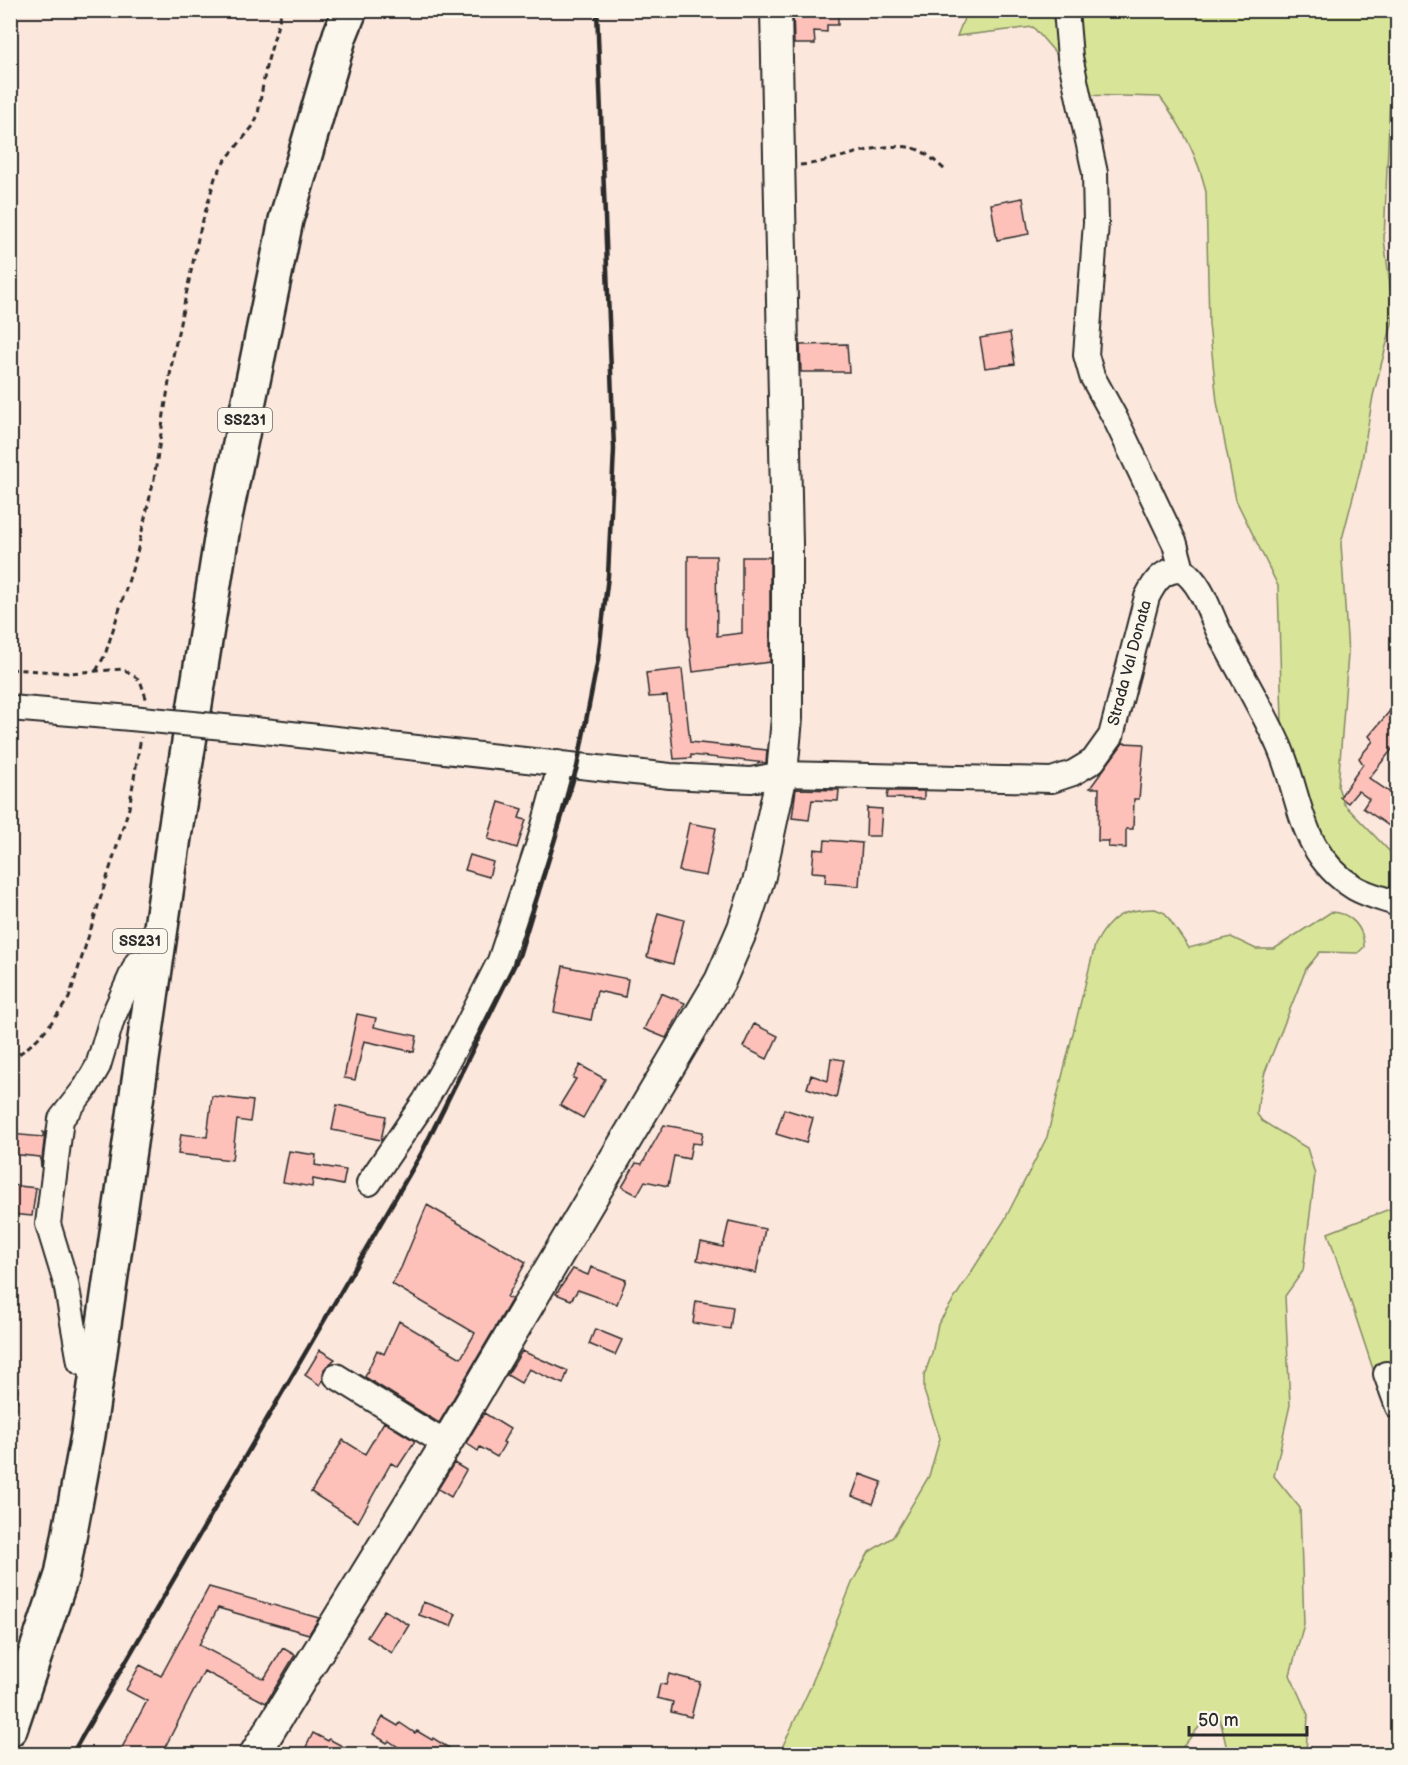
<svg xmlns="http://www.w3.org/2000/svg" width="1408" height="1765" font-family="'Balsamiq Sans',sans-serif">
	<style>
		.green { fill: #d8e598; stroke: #828862; stroke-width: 1.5 }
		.building { fill: #fdc1ba; stroke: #2b2b2b; stroke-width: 1.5 }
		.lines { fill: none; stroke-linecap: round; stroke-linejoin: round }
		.minor-casing { stroke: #2b2b2b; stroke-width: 28 }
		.major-casing { stroke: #2b2b2b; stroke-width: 34 }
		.highway-casing { stroke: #2b2b2b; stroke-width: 38 }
		.path { stroke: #2b2b2b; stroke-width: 3; stroke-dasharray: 6 4.5; stroke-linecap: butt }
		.minor { stroke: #fbf7ec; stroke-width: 24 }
		.major { stroke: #fbf7ec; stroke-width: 30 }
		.highway { stroke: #fbf7ec; stroke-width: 33 }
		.rail { stroke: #2b2b2b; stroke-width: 4.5 }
		.minor-bridge-casing { stroke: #2b2b2b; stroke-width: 28; stroke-linecap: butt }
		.minor-bridge { stroke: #fbf7ec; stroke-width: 24 }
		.labels { text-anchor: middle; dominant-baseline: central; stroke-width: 6; stroke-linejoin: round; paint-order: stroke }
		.shield { fill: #fbf7ec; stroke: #696865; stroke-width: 1.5 }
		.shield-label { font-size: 15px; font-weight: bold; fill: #2b2b2b }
		.street-label { font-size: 16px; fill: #2b2b2b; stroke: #fbf7ec }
	</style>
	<rect width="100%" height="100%" fill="#fce7dd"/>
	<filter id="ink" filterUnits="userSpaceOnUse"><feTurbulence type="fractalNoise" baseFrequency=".0167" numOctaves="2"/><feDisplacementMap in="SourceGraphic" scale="12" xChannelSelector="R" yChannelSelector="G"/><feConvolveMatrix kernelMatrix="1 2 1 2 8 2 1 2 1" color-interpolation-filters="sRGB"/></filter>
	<g filter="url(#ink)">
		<path class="green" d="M967,11H1397V54L1394,57L1391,75L1384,239L1394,316L1373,396L1361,466L1341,543L1348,654L1338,787L1344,804L1397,859V892L1356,876L1326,843L1298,776L1282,721L1278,586L1236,500L1217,402L1209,324L1206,192C1198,156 1182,126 1160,97L1082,95L1059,57L1033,27L957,36Z
			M1155,909L1165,913L1189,948L1231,937L1256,949H1274L1331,912C1351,912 1364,928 1364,947L1358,953L1320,952L1306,969L1265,1072L1259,1097L1257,1114L1262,1121L1307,1148L1315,1174L1303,1271L1285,1296L1290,1405L1274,1476L1300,1508L1304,1624L1290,1675L1308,1715L1306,1754H1228L1219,1714L1199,1727L1177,1754H779L810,1688L852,1583L869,1552L893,1537L929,1476L940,1438L924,1391V1376L932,1353L938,1324L1004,1221L1047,1137L1095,945C1110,916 1123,909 1155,909Z
			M1397,1206V1362L1373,1369L1328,1233Z"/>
		<path class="building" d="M793,10H838V25H827V32L814,31L815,44H794Z
			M1023,198L1029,234L997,240L991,204Z
			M1010,333L1015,364L985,368L980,338Z
			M847,344L849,372H801L800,345Z
			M688,556H716L717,636L742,633V557H770V662L693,672L688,631Z
			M682,669L690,742L767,750L766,763L691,755V758L674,759L667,696L649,697L646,673Z
			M1398,701V742L1369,778L1398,798V832L1363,808L1369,799L1358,791L1348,803L1340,797L1363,764L1359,758L1373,741L1369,736Z
			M1123,743L1144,744L1139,799H1134L1133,829H1126V848L1108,847L1109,841H1098L1099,788H1090Z
			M796,789L839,790L838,801L812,800L809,820L792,818Z
			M888,791H924V799L887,798Z
			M499,802L522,809L519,818L526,820L517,848L488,839Z
			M867,808L882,809L880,836H866Z
			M689,823L716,828L706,876L679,871Z
			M825,840L862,843L859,886L825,883L826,873L812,872L814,849L824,850Z
			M470,855L493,862L489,877L465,870Z
			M658,913L684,920L673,964L647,957Z
			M563,966L628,979L625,997L597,991L591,1020L554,1012Z
			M661,993L685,1003L666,1038L644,1029Z
			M357,1014L376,1018L374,1027L417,1036L414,1052L364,1041L355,1080L344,1078Z
			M754,1024L778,1036L767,1059L743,1047Z
			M831,1058L844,1060L836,1098L807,1088L811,1075L828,1081Z
			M580,1065L605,1079L583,1118L560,1105L576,1079L573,1078Z
			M212,1096L253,1101L250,1122L237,1120L232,1160L178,1154L181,1134L207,1137Z
			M337,1105L386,1116L381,1140L332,1130Z
			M784,1109L813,1118L806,1143L776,1134Z
			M664,1125L703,1132L701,1144L692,1143L689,1159L674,1156L668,1186L645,1181L637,1195L622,1187L636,1163L642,1164Z
			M43,1132L45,1133L41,1167L40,1157L10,1154V1134L43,1137Z
			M289,1151L316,1155L315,1165L346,1170L343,1185L313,1179L312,1187L283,1182Z
			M10,1185L36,1188L32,1216L10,1214Z
			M427,1205L526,1262L507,1297L512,1299L439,1423L365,1377L377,1350L384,1354L399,1321L461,1358L475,1333L392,1284L401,1268Z
			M729,1221L765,1229L756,1273L697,1260L701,1242L723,1247Z
			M591,1267L626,1280L617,1304L578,1290L571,1300L556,1294L573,1269L588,1275Z
			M696,1301L733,1307L730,1329L693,1323Z
			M595,1329L622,1340L615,1355L589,1344Z
			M320,1350L335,1359L324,1369L323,1380L320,1385L305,1375Z
			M522,1351L568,1371L563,1384L529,1369L521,1383L507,1375Z
			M484,1413L510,1429L503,1442L505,1443L497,1457L480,1447L478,1451L466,1443Z
			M384,1422L415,1441L398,1467L391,1463L358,1522L311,1492L343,1440L365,1454Z
			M454,1463L466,1470L451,1497L438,1489Z
			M860,1474L882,1482L873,1504L852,1496Z
			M209,1587L319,1618L309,1634L218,1608L199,1645L264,1679L283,1648L295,1655L266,1703L204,1671L161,1755H118L147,1701L126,1690L140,1665L161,1676Z
			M423,1602L456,1614L451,1626L419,1615Z
			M384,1610L409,1625L392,1653L367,1637Z
			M669,1674L700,1682L691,1717L671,1712L673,1702L657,1698L660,1684L666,1685Z
			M383,1717L398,1726L400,1723L415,1733L417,1731L432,1740L433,1738L460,1755H410L389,1741L387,1743L373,1734Z
			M313,1733L328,1741L329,1739L359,1755H302Z"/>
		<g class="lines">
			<defs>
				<path id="minor" d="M1066,10L1070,57L1095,173L1096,223L1086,355L1092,376L1115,418L1175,544L1182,570
					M10,708L131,718
					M255,730L670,776L751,780L782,774L1052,780L1073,773L1093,761L1111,736L1147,597C1155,581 1163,569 1182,570C1203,584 1210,615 1221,636C1240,673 1262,708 1279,746C1302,799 1299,854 1355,888C1367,895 1384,899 1398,904
					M369,1183L425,1101L465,1030L500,961L541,837L559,770L558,763
					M80,1362L66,1283L48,1224L61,1119L86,1087L98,1066L112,1019L137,963
					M1386,1374L1398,1407
					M336,1376L446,1444"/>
				<path id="major" d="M255,1754L446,1444L720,981L743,928L760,876L782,774L787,718V544L776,10"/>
				<path id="highway" d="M10,1729L62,1575L88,1435L174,837L223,527L286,220L340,35L350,10"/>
			</defs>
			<use href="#minor" class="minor-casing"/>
			<use href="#major" class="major-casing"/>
			<use href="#highway" class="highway-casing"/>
			<path class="path" d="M800,165C837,163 884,137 919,150C928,154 937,163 945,170
				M10,669L70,673L123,669L140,680L147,701
				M96,671L105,655L136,557L154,479L173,356L199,234L215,178L224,162L254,125L258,114L266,67L282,10
				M10,1060C38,1043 51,1024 69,998L129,808L141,737
				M10,1366L17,1390L10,1490"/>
			<use href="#minor" class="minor"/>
			<use href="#major" class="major"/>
			<use href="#highway" class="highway"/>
			<path class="rail" d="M72,1754L421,1154L519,956L577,767L598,659L608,576L614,449L597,10"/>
			<defs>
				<path id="minor-bridge" d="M131,718L255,730"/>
			</defs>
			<use href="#minor-bridge" class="minor-bridge-casing"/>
			<use href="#minor-bridge" class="minor-bridge"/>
		</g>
	</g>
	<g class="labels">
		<g class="shield">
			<rect x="218" y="408" width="54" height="24" rx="4.5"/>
			<rect x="113" y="929" width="54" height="24" rx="4.5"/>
		</g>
		<g class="shield-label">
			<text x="245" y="420">SS231</text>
			<text x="140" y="941">SS231</text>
		</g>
		<g class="street-label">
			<text transform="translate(1130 663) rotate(-75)">Strada Val Donata</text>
		</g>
	</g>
	<rect width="1408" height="1765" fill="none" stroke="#fbf7ec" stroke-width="36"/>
	<rect x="18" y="18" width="1372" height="1729" fill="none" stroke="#2b2b2b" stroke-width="2" filter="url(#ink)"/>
	<path d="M1189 1726v9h118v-9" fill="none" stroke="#2b2b2b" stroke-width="3"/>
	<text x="1198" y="1726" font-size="18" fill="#2b2b2b" stroke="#fbf7ec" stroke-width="4.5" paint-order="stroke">50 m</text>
</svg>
